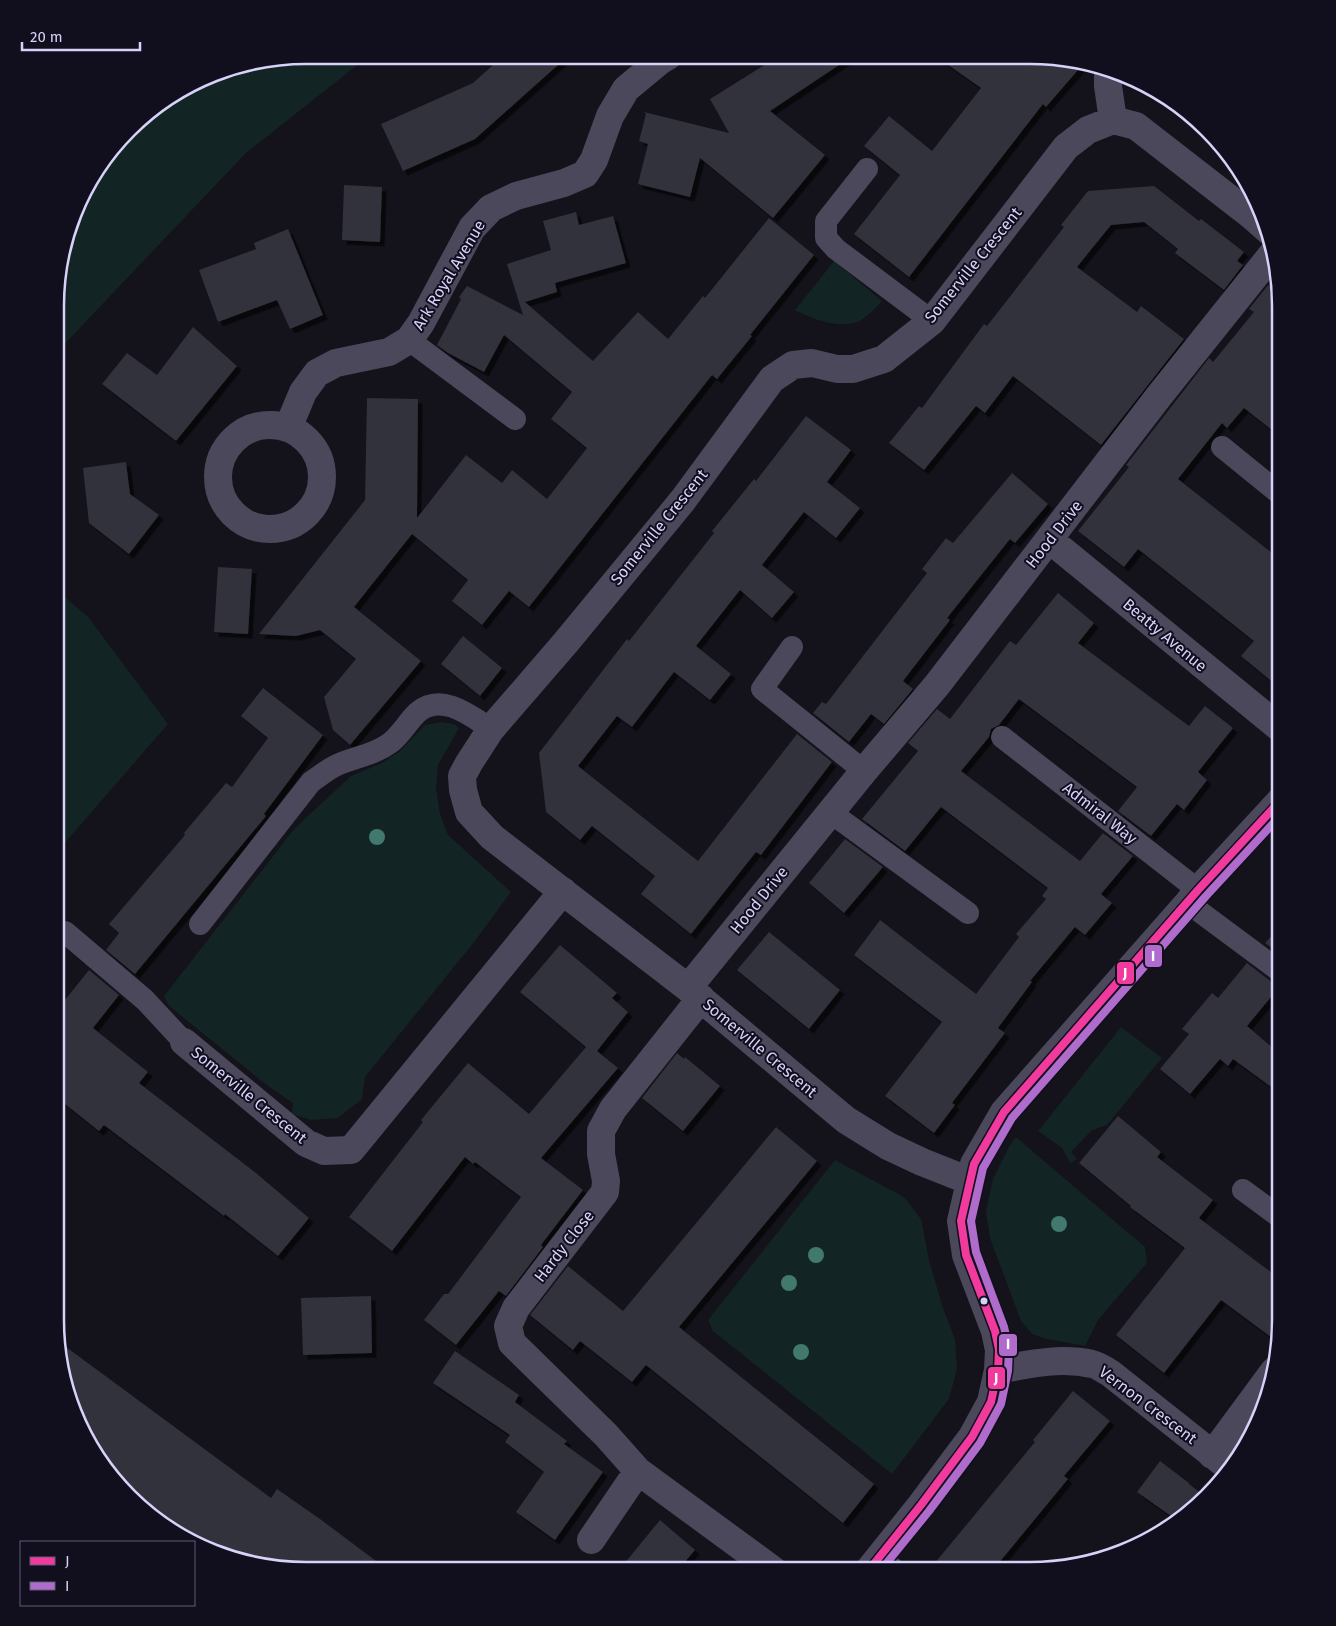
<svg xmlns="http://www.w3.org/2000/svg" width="1336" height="1626" font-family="'Fira Sans',sans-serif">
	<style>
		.green { fill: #132424 }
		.building { fill: #32303c; filter: url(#shadow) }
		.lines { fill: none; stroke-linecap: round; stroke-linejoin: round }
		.service { stroke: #4a485a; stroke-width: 22 }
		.minor { stroke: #4a485a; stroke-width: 28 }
		.bus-1-casing { stroke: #110f1e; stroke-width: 11 }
		.bus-2-casing { stroke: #110f1e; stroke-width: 11 }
		.bus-1 { stroke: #f13a9d; stroke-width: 8 }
		.bus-2 { stroke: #b06ccc; stroke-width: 8 }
		.tree { fill: #42796f }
		.bus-dot { fill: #d6d2f9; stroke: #110f1e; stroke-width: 2 }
		.labels { text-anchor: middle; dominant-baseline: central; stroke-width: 4; stroke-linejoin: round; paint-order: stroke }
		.street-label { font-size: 16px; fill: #d6d2f9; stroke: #110f1e }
		.rim { fill: none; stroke: #d6d2f9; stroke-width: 2.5 }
		.line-badge { stroke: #110f1e; stroke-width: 2 }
		.badge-label { font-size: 14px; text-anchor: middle; font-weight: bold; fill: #fff }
	</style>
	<defs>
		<filter id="shadow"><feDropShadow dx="4.5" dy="4.5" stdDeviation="0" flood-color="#0009"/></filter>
	</defs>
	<rect width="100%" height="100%" fill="#14121a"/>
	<path class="green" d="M305,55H370L245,154L57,352V272L88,180L141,117L225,68Z
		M834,261L882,301C875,308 867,318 857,322C838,329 812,319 795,310Z
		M57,590L89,618L168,724L56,853Z
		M442,722L454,724L459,728L438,765L436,788L440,814L448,835L511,892L475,941L365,1077L362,1099L338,1118L311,1120L292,1114L293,1103L268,1086L169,1006L164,996L295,828L351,776L382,763L400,751L425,725Z
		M1121,1027L1162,1058L1107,1125L1092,1130L1071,1152L1077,1159L1070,1163L1062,1148L1038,1131Z
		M1016,1137L1145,1247L1147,1263L1098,1320L1085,1346L1047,1339L1032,1334L1021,1321L990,1238L986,1211L993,1179L1010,1145Z
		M835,1160L904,1197L921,1219L929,1260L943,1308L955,1339L957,1369L949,1399L892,1474L713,1331L708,1320Z"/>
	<path class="building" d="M503,56H568L475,139L403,171L381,124L473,83Z
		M779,56L851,57L770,111L825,155L773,218L700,158L690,197L638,184L648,144L639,141L646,114L644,112L729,133L710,99Z
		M937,57H1064L1084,63L1046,107L1043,104L909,277L854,234L900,175L864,146L889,116L932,151L981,88Z
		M344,185L382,187L380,242L342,240Z
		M1154,186L1199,221L1201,219L1244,252L1237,261L1243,265L1224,290L1175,253L1178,249L1144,222L1111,225L1077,267L1137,312L1141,306L1184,339L1101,445L1013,376L985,413L976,406L924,470L889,443L919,406L922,408L984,324L987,326L1064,227L1061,225L1088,191Z
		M576,212L579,225L613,216L626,263L555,283L557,292L525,302L593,361L638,312L668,339L703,296L705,298L769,218L814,255L750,335L752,336L717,379L712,375L529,607L509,591L482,625L452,601L468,580L412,534L354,607L421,661L350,745L333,730L324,697L356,659L320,630L296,636L259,634L365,500L367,398L418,399L417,518L466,455L502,483L512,470L547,499L587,448L551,419L572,392L504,335L484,372L448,353L437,345L461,299L459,297L467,286L523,315L507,264L551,250L543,221Z
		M288,229L323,315L290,329L277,300L218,322L199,270L256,249L254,243Z
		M1278,283L1281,305V437L1244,408L1227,428L1222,423L1178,479L1281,560V689L1241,656L1254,641L1138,549L1124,567L1078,531L1129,467L1126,465L1209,358L1213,362L1254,312L1249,309L1268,285L1273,289Z
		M193,327L237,366L176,441L102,384L127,353L157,375Z
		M806,416L851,450L827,482L860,508L836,538L804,512L762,565L794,592L772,618L740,590L696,646L731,674L710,700L674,672L632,727L617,716L578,766L698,861L797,734L832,762L761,855L756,852L691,934L641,894L655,876L592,826L580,840L546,812L539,753L627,639L629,641L714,533L712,531L754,479L756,481Z
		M126,462L130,494L159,515L129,554L89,523L83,468Z
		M1012,473L1048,504L1015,543L1010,539L947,618L950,620L903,681L913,689L884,724L871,714L849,742L813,713L822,702L826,704L927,573L922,569L946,538L953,543Z
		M218,567L252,569L248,634L214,632Z
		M1058,593L1094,623L1078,643L1189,726L1205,706L1233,728L1198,772L1207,780L1184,810L1177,804L1151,836L1118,811L1137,787L1019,699L999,725L991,729L989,737L961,771L1080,861L1103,833L1133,856L1101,894L1112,903L1085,935L1075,927L1030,981L1032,982L998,1028L1005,1033L952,1103L955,1105L934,1133L885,1096L942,1022L854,955L880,920L976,994L1019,937L1016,934L1046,899L1042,896L1048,888L941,807L905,851L862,819L918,751L908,743L937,709L950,719L1010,641L1016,645Z
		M463,636L502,668L480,696L441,664Z
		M263,688L323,735L264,814L266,816L135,974L106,950L119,933L109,924L185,835L184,833L226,783L232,787L268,738L241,716Z
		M845,839L883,867L844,913L809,883Z
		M1281,925V955L1265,943Z
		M769,932L840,990L809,1029L737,970Z
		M560,945L617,993L612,998L628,1012L597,1051L618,1068L541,1158L583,1190L541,1245L543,1247L506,1296L499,1291L456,1345L424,1320L444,1294H448L521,1197L475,1162L473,1164L465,1157L392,1251L349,1217L423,1122L421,1120L468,1063L529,1114L586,1047L520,992Z
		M1247,963L1273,983L1281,985L1247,1026L1281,1055V1094L1233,1059L1228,1066L1220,1059L1190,1094L1160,1069L1189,1034L1182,1029L1212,993L1218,998Z
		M89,970L119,995L93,1028L148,1072L139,1083L256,1173L309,1218L278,1256L225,1214L224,1216L104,1125L99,1131L55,1096L56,1011Z
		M677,1053L684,1059L685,1057L720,1086L683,1131L642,1098Z
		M1118,1116L1161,1152L1157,1157L1213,1200L1199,1218L1280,1279L1279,1343L1221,1300L1164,1373L1116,1335L1185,1248L1130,1207L1131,1206L1079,1163Z
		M776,1127L817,1161L679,1327L874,1484L843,1523L646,1365L632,1382L580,1341L573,1350L530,1315L568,1266L623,1311Z
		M371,1296L372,1353L303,1355L301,1298Z
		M58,1341L271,1498L277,1489L320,1519L388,1570H289L225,1558L184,1538L186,1535L122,1490L88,1446L64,1386Z
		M455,1351L519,1395L515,1402L567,1441L564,1444L603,1472L555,1540L516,1512L544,1472L505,1442L510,1435L433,1383Z
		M1073,1391L1110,1421L1064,1476L1068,1479L993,1570H929L1035,1442L1033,1440Z
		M1160,1461L1189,1483V1484L1207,1498L1178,1521L1137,1492Z
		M660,1520L695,1550L678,1570H619Z"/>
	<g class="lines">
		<path class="service" d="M867,169L826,221V238L836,249L932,321
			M409,340L515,419
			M1222,447L1281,495
			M792,647L762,689L864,771
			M1002,737L1198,890
			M830,812L968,913
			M1188,903L1281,972
			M200,924L311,782C320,776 328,769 337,765C355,757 374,755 390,743C401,735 408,721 418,712C442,692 471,716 491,729
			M65,932L145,1000L184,1042
			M1243,1190L1281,1218
			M879,1558L895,1570"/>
		<path class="minor" d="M1108,69V86L1113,120
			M218 477a52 52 0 1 1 104 0a52 52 0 1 1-104 0Z
			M288,428L303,392L317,373L336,363L389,352L409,340L421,323L472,228L491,208L516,196L564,183L585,174L594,160L610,116L626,89L661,60L668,56
			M1050,540L1281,729
			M688,988L864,771L937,685L1159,396L1274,252
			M701,998L613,1109L601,1131V1154L606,1181L605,1192L516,1308L508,1326L512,1343L606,1435L638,1471L773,1570
			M184,1042L306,1143L324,1151L351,1150L563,891
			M970,1181L922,1162L888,1146L846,1120L688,988L492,837L469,812L463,790L462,776L469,763L491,729L567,641L683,500L772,379L793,365L812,363L837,369H853L884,359L932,321L1066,147L1088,130L1113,120L1136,126L1252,216L1269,231
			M998,1370C1029,1364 1061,1357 1092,1364C1098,1365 1104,1370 1110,1373L1231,1469
			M1212,1455L1274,1371
			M591,1540L638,1471
			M869,1570L921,1505L972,1437L991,1402L998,1370L999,1350L995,1331L966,1255L961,1221L974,1164L1004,1112L1188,903L1198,890L1281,800"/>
		<defs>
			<path id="bus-1" d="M869,1570L921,1505L972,1437L991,1402L998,1370L999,1350L995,1331L966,1255L961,1221L974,1164L1004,1112L1198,890L1281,800"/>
			<path id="bus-2" d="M881,1570L929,1511L980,1443L1001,1404L1008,1371L1009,1349L1004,1327L976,1252L971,1221L983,1168L1012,1118L1206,896L1281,815"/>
		</defs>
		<use href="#bus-1" class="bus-1-casing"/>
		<use href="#bus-2" class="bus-2-casing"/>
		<use href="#bus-1" class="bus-1"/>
		<use href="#bus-2" class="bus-2"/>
	</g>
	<g class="tree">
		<circle cx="377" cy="837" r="8"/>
		<circle cx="1059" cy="1224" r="8"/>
		<circle cx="816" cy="1255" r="8"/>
		<circle cx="789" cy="1283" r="8"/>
		<circle cx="801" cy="1352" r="8"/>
	</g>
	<circle class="bus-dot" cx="984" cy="1301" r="4.5"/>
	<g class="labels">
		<g class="street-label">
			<text transform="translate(973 265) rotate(-51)">Somerville Crescent</text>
			<text transform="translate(449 275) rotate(-59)">Ark Royal Avenue</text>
			<text transform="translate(659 527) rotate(-51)">Somerville Crescent</text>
			<text transform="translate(1054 534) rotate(-52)">Hood Drive</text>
			<text transform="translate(1165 635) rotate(40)">Beatty Avenue</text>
			<text transform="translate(1100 813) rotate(38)">Admiral Way</text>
			<text transform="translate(759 900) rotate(-51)">Hood Drive</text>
			<text transform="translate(760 1048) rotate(40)">Somerville Crescent</text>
			<text transform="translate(249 1095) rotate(39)">Somerville Crescent</text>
			<text transform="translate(564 1246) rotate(-52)">Hardy Close</text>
			<text transform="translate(1148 1405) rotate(37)">Vernon Crescent</text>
		</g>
	</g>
	<path d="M0 0H1336V1626H0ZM306 64H1030A242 242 0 0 1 1272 306V1320A242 242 0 0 1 1030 1562H306A242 242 0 0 1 64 1320V306A242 242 0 0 1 306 64Z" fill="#110f1e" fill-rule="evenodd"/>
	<path class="rim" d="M306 64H1030A242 242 0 0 1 1272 306V1320A242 242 0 0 1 1030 1562H306A242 242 0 0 1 64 1320V306A242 242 0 0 1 306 64Z"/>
	<g class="line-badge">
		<rect x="1144" y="944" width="19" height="24" rx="5" fill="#b06ccc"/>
		<rect x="1116" y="961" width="19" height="24" rx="5" fill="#f13a9d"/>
		<rect x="998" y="1333" width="20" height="24" rx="5" fill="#b06ccc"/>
		<rect x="987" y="1366" width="19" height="24" rx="5" fill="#f13a9d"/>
	</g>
	<g class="badge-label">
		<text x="1153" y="961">I</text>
		<text x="1125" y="978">J</text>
		<text x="1008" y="1349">I</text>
		<text x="996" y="1383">J</text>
	</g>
	<rect x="20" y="1541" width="175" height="65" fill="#110f1e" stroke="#605d76"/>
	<rect x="30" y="1557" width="25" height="8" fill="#f13a9d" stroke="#605d76"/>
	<text x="65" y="1566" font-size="15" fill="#d6d2f9">J</text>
	<rect x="30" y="1582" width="25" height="8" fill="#b06ccc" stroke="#605d76"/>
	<text x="65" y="1591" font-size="15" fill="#d6d2f9">I</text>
	<path d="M22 42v8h118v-8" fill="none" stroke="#d6d2f9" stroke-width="2.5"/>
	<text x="30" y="42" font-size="15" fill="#d6d2f9" stroke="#110f1e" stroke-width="4" paint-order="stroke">20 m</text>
</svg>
